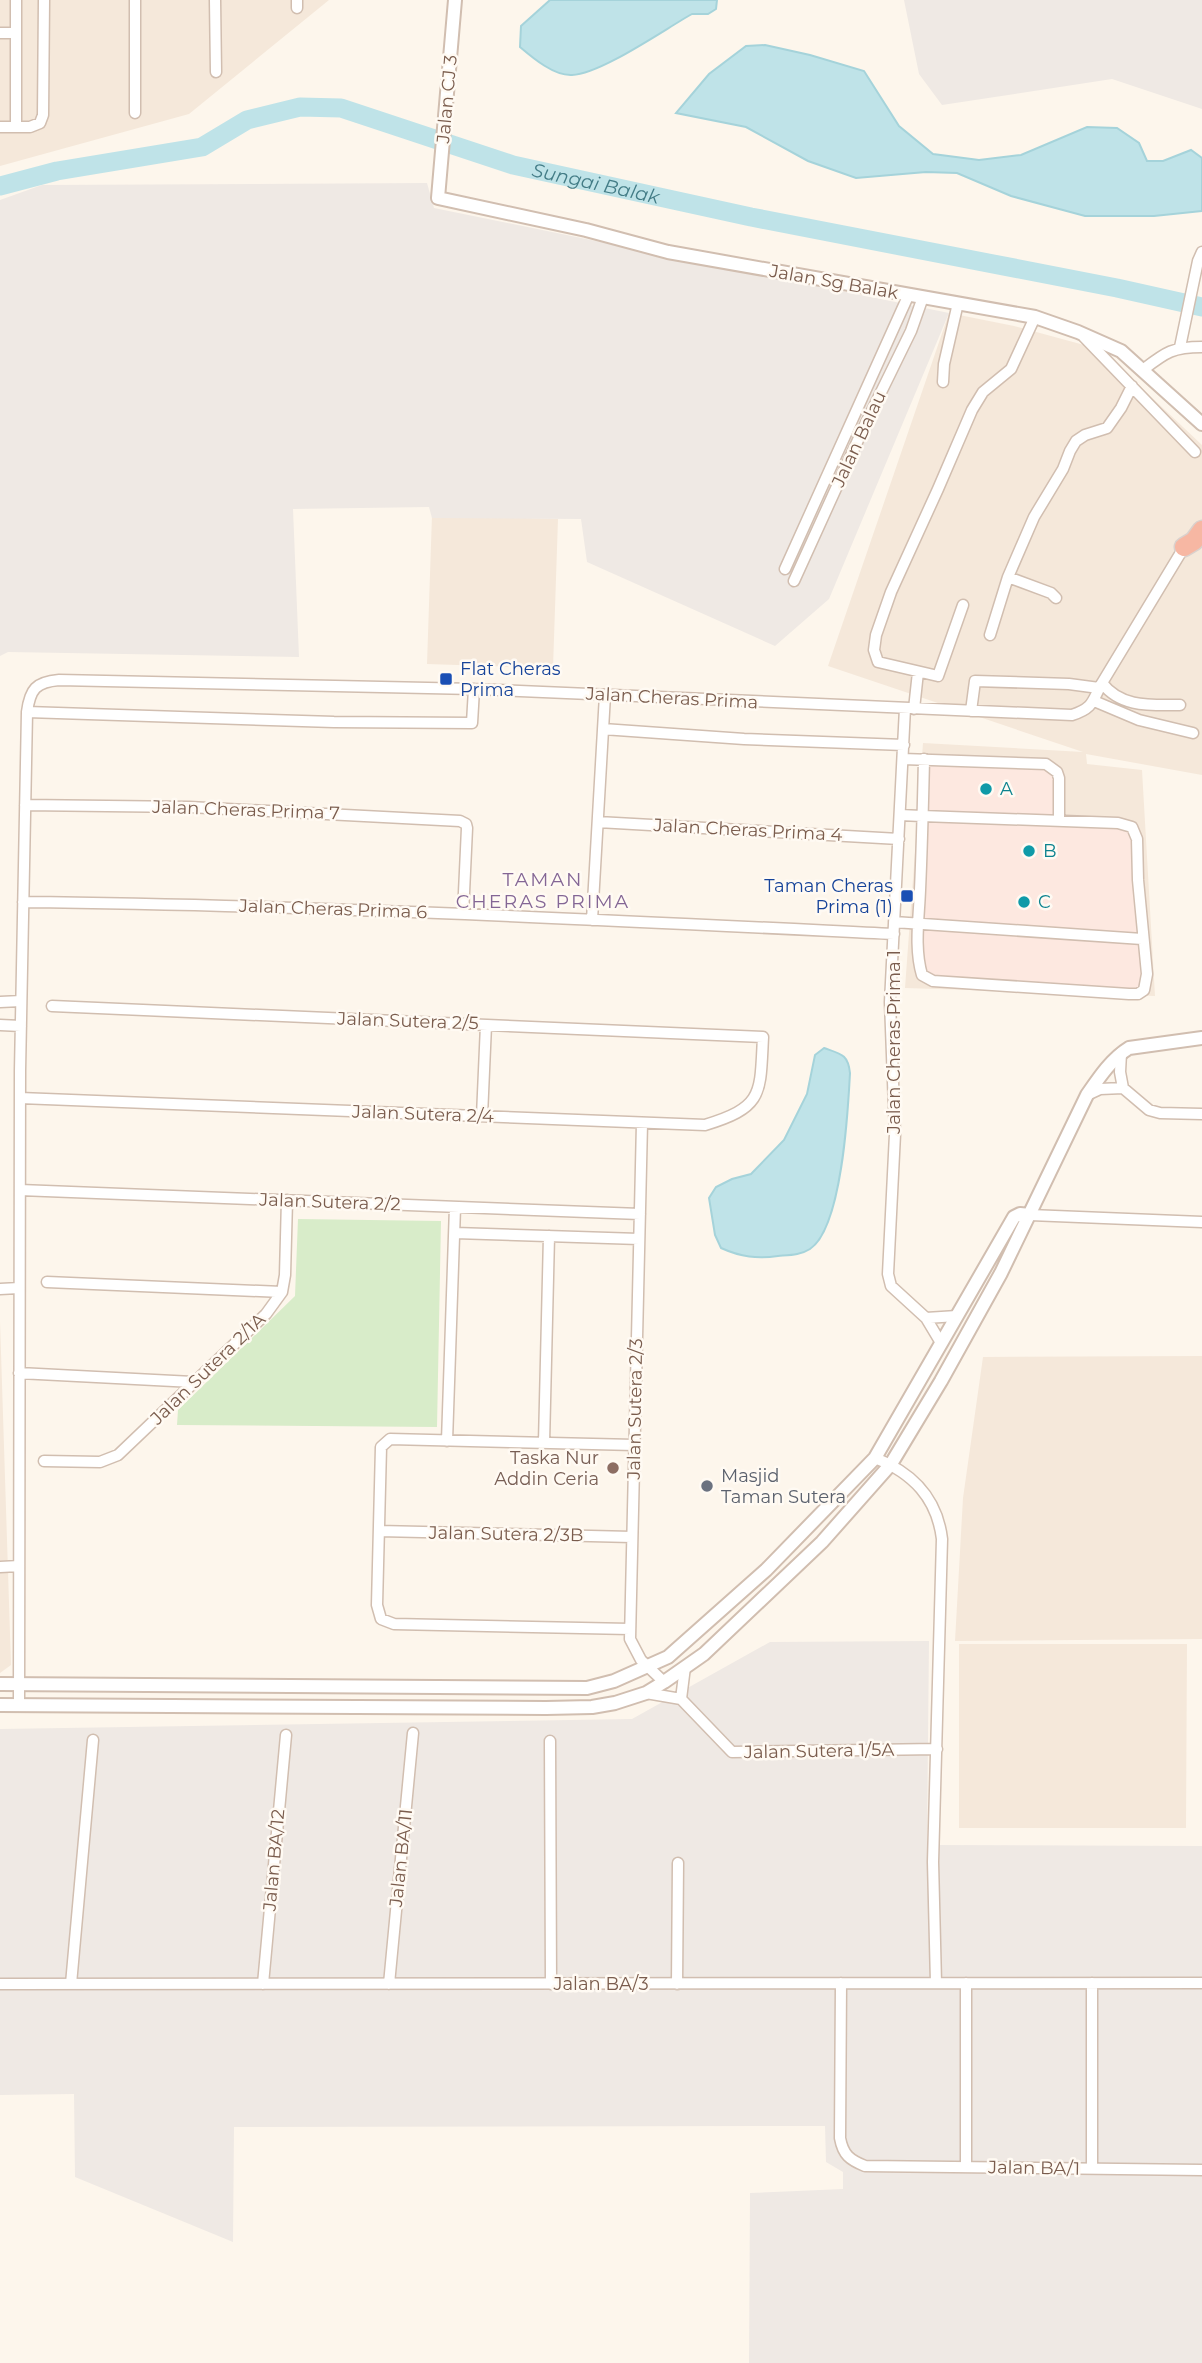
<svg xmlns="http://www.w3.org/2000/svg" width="1202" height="2363" font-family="Montserrat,sans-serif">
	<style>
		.residential { fill: #f5e8da }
		.commercial { fill: #fde8e0 }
		.industrial { fill: #efe9e4 }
		.green { fill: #d8ecc9 }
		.water { fill: #bfe3e8; stroke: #a5d3da; stroke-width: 2 }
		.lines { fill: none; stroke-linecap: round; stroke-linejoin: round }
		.river { stroke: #bfe3e8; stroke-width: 19 }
		.minor-casing { stroke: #d1beb0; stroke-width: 13 }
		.tertiary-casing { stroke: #d1beb0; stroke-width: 16 }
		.motorway-casing { stroke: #dad1cd; stroke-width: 21 }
		.minor { stroke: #fff; stroke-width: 10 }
		.tertiary { stroke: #fff; stroke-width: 12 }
		.motorway { stroke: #f7b7a3; stroke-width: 18 }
		.transit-dot { fill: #1a4fb4; stroke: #fffaf3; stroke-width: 2.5 }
		.culture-dot { fill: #0f9aa8; stroke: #fffaf3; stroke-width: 2.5 }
		.education-dot { fill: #8d6e63; stroke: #fffaf3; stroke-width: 2.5 }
		.worship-dot { fill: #6b7280; stroke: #fffaf3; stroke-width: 2.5 }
		.labels { text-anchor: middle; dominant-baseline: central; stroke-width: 5; stroke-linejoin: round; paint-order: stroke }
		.street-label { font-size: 18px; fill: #7a5c4d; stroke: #fffaf3 }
		.transit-label { font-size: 18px; fill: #164399; stroke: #fffaf3; text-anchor: start }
		.culture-label { font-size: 18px; fill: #0d838f; stroke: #fffaf3; text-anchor: start }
		.education-label { font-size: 18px; fill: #785e54; stroke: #fffaf3; text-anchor: end }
		.worship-label { font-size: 18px; fill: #5b616d; stroke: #fffaf3; text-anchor: start }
		.water-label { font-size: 19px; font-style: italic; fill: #437c86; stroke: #fffaf3 }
		.neighbourhood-label { font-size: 19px; letter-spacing: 2px; fill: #846695; stroke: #fffaf3 }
	</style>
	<rect width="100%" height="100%" fill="#fdf6ec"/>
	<path class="residential" d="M0,0H329L189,114L0,166Z
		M949,313L1014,326L1084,345L1110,358L1202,445V775L1086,754L1087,764L1142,770L1155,996L905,988L923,743L1083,752L828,666Z
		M432,515L558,519L553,668L427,664Z
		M0,1321L11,1665L0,1673Z
		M1202,1356V1639L955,1641L963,1498L983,1357Z
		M959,1644H1187L1186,1828H959Z"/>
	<path class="commercial" d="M928,764L1046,768L1055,776L1054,824L1127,829L1133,840L1143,980L1141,987L1136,990L935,978L925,972L920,956Z"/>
	<path class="industrial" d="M904,0H1202V109L1112,79L942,105L919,74Z
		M427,183L434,208L949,313L829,599L775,646L587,562L581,519L432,518L429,507L293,509L299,657L8,652L0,656V200L42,185Z
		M929,1641L927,1845L1202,1846V2363H749L750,2193L843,2189V2172L826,2162L825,2126L234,2127L233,2242L75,2177L74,2094L0,2095V1729L632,1719L770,1642Z"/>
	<path class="green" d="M298,1219L441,1221L437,1427L177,1425L178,1410L295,1296Z"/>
	<path class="water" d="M550,0H717L716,9L708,14H692C665,29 601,74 572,75C554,76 533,58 520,47L521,26Z
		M765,45L810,55L864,71L899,126L933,154L979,160L1021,155L1087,127L1117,128L1139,143L1147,161H1163L1191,150L1202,158V211L1154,216H1085L1011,196L957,173L926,172L856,178L808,161L746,127L676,113L709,74L746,46Z
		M824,1048C841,1054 848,1054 850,1073C848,1111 842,1228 810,1249C801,1255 789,1255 778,1256C757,1259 741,1257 721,1248L715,1235L709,1198L716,1187L732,1179L751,1174L784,1140L807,1094L815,1055Z"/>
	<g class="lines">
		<path class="river" id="s1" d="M0,186L57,171L202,147L247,120L300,107L341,108L513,165L751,217L1117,288L1202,307"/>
		<defs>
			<path id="minor" d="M16,0V127
				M135,0V113
				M215,0L216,72
				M297,0V8
				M0,33H16
				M0,127H30L40,123L43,115L44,0
				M1084,337L1195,452
				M1180,347L1198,261L1202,252
				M1144,369C1166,352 1173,347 1202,347
				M943,382L944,364L958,303
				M785,569L909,294
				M1008,577L1051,593L1056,598
				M794,581L863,429L911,331L923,297
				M963,605L938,676L878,662L874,650L876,635L891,592L938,489L972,410L983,392L1011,369L1035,317
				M990,635L1008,577L1034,517L1063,469L1070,451L1076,441L1085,435L1107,428L1121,408L1132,386
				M1102,683C1121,708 1151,705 1180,705
				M1094,701L1139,720L1193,733
				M905,708L890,1002L895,1134L888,1274L891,1286L926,1318L941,1343
				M914,709L918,672
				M971,711L975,681L1069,684L1099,688
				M27,712L334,722L472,723L474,689
				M603,729L744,739L904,745
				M903,759L1046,764L1057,772L1059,778V821
				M25,805L189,807L460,821L466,824L467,828L463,914
				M900,815L922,816L1118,823L1132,827L1137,839L1138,880L1147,974L1144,990L1138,994H1129L933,981L922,975C914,948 919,918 920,890C922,846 923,803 924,759
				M598,822L899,839
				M23,902C314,905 604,920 894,934
				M592,920L605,695
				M894,922L1142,939
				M0,1002L21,1001
				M0,1025L21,1026
				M1121,1053L1120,1072L1123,1088
				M1087,1095L1100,1089L1123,1088L1149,1110L1160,1113L1202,1114
				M20,1098L705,1125C764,1107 760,1094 763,1037L52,1006
				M482,1116L486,1025
				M642,1123L630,1639L641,1660L664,1682
				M20,1190L640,1214
				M1030,1215L1202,1222
				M455,1233L639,1239
				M47,1282L282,1292
				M0,1289L19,1288
				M926,1318L957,1316
				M19,1373L193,1382
				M447,1441L455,1207
				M544,1443L549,1236
				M875,1458C913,1473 937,1498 942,1539L933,1862L936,1983
				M44,1461L100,1462L118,1455L266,1314L282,1292L285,1275L287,1200
				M379,1531L632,1537
				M0,1567L19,1566
				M630,1629L394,1624L381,1619L377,1605L381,1447L390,1439L635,1445
				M646,1693L681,1699
				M681,1699L732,1752L937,1749
				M681,1699L685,1667
				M19,1705L20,1071L27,712C30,689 36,682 59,680L474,689L1072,715C1094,708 1092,701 1102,683L1186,544
				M550,1741L551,1984
				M841,1983L840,2138C843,2155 850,2160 865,2166L1202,2170
				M0,1984L1202,1983
				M71,1984L93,1740
				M263,1984L286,1735
				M389,1984L413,1733
				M677,1984L678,1863
				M966,2167V1983
				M1092,2169V1983"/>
			<path id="tertiary" d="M455,0L438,198L586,230L668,252L1035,317L1078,332L1121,351L1202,424
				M0,1684L587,1688L614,1681L668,1657L766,1570L875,1458L1014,1217L1020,1214L1030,1215
				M0,1705L546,1708L592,1707L615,1703L646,1693L664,1682L704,1654L822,1542L891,1464L941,1381L1001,1273L1087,1095C1098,1079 1111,1059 1129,1048L1202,1038"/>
			<path id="motorway" d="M1184,547L1194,541L1202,530"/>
		</defs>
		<use href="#minor" class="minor-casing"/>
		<use href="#tertiary" class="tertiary-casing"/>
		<use href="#motorway" class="motorway-casing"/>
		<use href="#minor" class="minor"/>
		<use href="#tertiary" class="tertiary"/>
		<use href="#motorway" class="motorway"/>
	</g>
	<g class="transit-dot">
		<rect x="439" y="672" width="14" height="14" rx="3.5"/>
		<rect x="900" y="889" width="14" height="14" rx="3.5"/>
	</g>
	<g class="culture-dot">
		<circle cx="986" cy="789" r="7"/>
		<circle cx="1029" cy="851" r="7"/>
		<circle cx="1024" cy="902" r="7"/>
	</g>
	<circle class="education-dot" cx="613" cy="1468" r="7"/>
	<circle class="worship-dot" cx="707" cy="1486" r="7"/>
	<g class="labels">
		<g class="street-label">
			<text transform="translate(447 99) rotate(-85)">Jalan CJ 3</text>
			<text transform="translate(834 282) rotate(10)">Jalan Sg Balak</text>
			<text transform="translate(859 439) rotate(-65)">Jalan Balau</text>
			<text transform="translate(672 698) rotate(3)">Jalan Cheras Prima</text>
			<text transform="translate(246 810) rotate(2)">Jalan Cheras Prima 7</text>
			<text transform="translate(748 830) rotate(3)">Jalan Cheras Prima 4</text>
			<text transform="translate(333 909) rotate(2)">Jalan Cheras Prima 6</text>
			<text transform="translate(408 1021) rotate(2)">Jalan Sutera 2/5</text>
			<text transform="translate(894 1042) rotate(-90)">Jalan Cheras Prima 1</text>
			<text transform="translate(423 1114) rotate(2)">Jalan Sutera 2/4</text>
			<text transform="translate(330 1202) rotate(2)">Jalan Sutera 2/2</text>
			<text transform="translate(208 1369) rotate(-44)">Jalan Sutera 2/1A</text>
			<text transform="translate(635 1409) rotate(-89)">Jalan Sutera 2/3</text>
			<text transform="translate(506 1534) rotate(1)">Jalan Sutera 2/3B</text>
			<text transform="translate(819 1751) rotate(-1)">Jalan Sutera 1/5A</text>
			<text transform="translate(401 1858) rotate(-84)">Jalan BA/11</text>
			<text transform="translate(274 1860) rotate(-85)">Jalan BA/12</text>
			<text x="601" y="1984">Jalan BA/3</text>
			<text transform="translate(1034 2168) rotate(1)">Jalan BA/1</text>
		</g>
		<g class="transit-label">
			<text x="460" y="669">Flat Cheras<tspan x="460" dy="21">Prima</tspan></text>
			<text x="893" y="886" text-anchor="end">Taman Cheras<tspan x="893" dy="21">Prima (1)</tspan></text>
		</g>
		<g class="culture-label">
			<text x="1000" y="789">A</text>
			<text x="1043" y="851">B</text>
			<text x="1038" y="902">C</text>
		</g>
		<g class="education-label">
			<text x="599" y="1458">Taska Nur<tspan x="599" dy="21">Addin Ceria</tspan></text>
		</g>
		<g class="worship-label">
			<text x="721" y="1476">Masjid<tspan x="721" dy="21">Taman Sutera</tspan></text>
		</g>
		<g class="water-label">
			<text stroke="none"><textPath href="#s1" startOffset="620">Sungai Balak</textPath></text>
		</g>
		<g class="neighbourhood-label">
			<text x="543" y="879">TAMAN<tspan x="543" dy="22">CHERAS PRIMA</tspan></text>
		</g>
	</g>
</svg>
